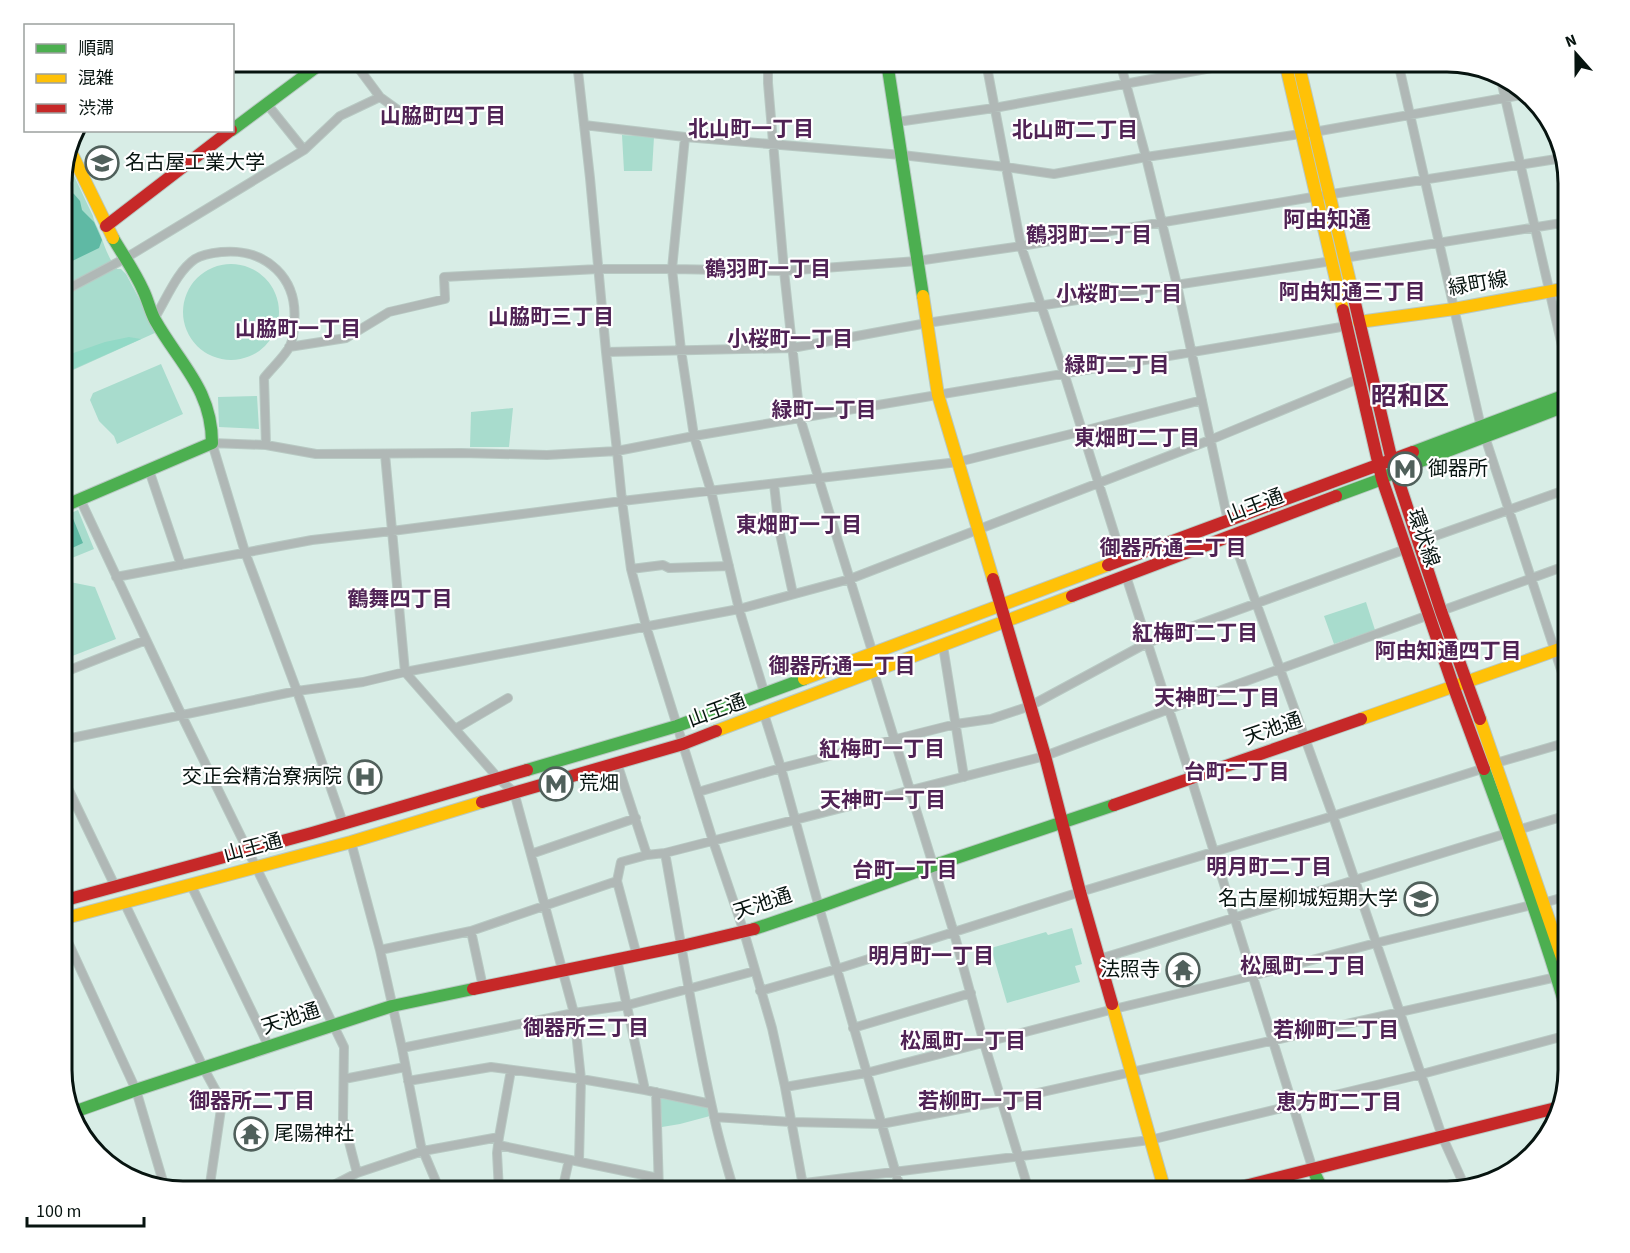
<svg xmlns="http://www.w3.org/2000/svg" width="1630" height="1253" font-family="'Source Sans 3','Noto Sans JP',sans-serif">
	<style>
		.green { fill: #a8dccd }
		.forest { fill: #92d9c6 }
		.water { fill: #5fb9a4 }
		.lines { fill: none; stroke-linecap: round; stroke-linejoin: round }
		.street-casing { stroke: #b8c9c3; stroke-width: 10 }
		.fast-casing { stroke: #b8c9c3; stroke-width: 14 }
		.slow-casing { stroke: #b8c9c3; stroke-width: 14 }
		.jam-casing { stroke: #b8c9c3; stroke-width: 14 }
		.street { stroke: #b0b8b6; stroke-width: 8 }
		.fast { stroke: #4caf50; stroke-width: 12 }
		.slow { stroke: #ffc107; stroke-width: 12 }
		.jam { stroke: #c62828; stroke-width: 12 }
		.labels { text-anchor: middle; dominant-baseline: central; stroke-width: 4.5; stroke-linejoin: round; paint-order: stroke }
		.poi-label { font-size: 20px; fill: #071410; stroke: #fff; text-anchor: start }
		.street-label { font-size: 20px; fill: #071410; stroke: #fff }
		.neighbourhood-label { font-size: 21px; font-weight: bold; fill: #502355; stroke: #fff }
		.quarter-label { font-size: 22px; font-weight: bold; fill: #502355; stroke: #fff }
		.district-label { font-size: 26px; font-weight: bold; fill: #502355; stroke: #fff }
		.rim { fill: none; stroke: #071410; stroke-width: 3 }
	</style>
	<rect width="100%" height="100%" fill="#d8ede6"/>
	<path class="green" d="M622,135L654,137L652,171H624Z
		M66,159L93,216C94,223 99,229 101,236C105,248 109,259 117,269H121L126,274L157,332L62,375V175Z
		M183 312a48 48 0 1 1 96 0a48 48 0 1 1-96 0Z
		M161,364L183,414L117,444L114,436L99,421L90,400L93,393Z
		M257,396L259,429L219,427L218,397Z
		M513,408L509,447H470L471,412Z
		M78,510L94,549L62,562V517Z
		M70,582L95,587L116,639L62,660V585Z
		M1366,602L1375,630L1334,644L1324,616Z
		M1072,928L1082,964L1075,966L1080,982L1007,1003L991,948L1046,932L1048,935Z
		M660,1098L707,1106L710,1116L680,1124L662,1127Z"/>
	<path class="forest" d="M129,337L141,339L62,374V357L105,342Z"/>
	<path class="water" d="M62,186L74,194L80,201L82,210L94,222L102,240L99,248L66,264L62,261Z
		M72,516L83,543L70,549L62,529V520Z"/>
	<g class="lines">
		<defs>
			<path id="street" d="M354,62L380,97L398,110
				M577,62L590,178L606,352L617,451L622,501L631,569L646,626L713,841L744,932L772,1028L785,1087L804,1191
				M768,62V83L784,271L800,418L873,654
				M986,62L1021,246L1064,373L1123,561
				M1120,62L1146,157L1177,285L1228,521
				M1398,62L1481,427
				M1501,80L1568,372
				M267,104L304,150
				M897,122L994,108L1244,62
				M584,125L685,137L902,155L1006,167L1054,174L1146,157L1314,132L1527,94
				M685,137L672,269L681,350L694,436L711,491L739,609L765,695
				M1344,258L1568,222
				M62,292L124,259L304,150L340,116L380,97
				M154,319C166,300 177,271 195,259C203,254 213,253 222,252C266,248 299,278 294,324C294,331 293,339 290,346C285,356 271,369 264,378L266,445
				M289,347L346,338L389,312L445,299L444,277L598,269H672L784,271L917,261L1021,246L1307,198L1563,158
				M606,352L792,348L927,323L1332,261
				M1485,437L1568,691
				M385,454L405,672L499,779L514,792L574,1013L581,1079L579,1161
				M149,470L181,565
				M774,484L779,529L793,594
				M80,499L182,716L344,1047L343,1119L357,1173
				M1232,536L1333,816L1442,1136L1465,1187
				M1418,542L1568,489
				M631,569L663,565L669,568L729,566
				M1126,576L1191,778L1313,1170
				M116,577L312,540L392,531L622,501L958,462L1083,431L1202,400
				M1441,611L1568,565
				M943,646L964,777
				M62,673L146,640
				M874,673L954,933L984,1043L1029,1191
				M764,714L781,768L819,907L901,1191
				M455,729L508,698
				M62,740L297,691L363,682L405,672L739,609L850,579L1210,440L1358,379
				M617,763L647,855
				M1496,763L1568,742
				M62,776L115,886
				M698,792L781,768L956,724L991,719L1030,706L1147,643L1406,549
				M343,823L297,691L245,552L212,443L266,445L316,454L461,453L547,455L617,451L694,436L1347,326
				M351,842L380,950L402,1048L421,1146L440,1191
				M665,853C681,941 694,1029 714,1116C719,1141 727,1166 734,1191
				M531,854L636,818
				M191,885L269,1047
				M124,902L204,1069L222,1102L209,1191
				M1543,903L1568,896
				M62,929L136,1090L164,1185
				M471,931L483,987
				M380,950L471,931L617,881
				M637,956L617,881L621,862L647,855L665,853L1045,756L1169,709L1429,615
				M1099,959C1256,912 1412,861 1568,815
				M617,960L645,1090
				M760,991L837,969L1080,892L1333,816L1485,768
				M853,1028L971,993
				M402,1048L574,1013L628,1005L755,971
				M344,1079L405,1067
				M408,1081L491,1067L581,1079L645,1090L711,1104
				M785,1087L866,1073L1114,1009L1252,976L1376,943L1532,905
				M656,1092L659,1191
				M66,1094L90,1144
				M714,1117L791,1122L881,1124L1002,1101L1561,976
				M498,1145L658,1178
				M660,1188L672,1191
				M322,1191L357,1173L423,1151L499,1137
				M499,1191L497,1153L499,1137L511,1070
				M562,1191L569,1160
				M741,1191L1150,1140L1422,1074L1568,1035"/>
			<path id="fast" d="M887,62L923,296
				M232,130L323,62
				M1413,452L1568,394
				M1336,496L1382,479L1395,471L1568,405
				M62,507L212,443C212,389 179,363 155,320C150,311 148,300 143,290C135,272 123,255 113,238
				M1484,769C1514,850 1544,932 1568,1015
				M527,770L677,726L804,679
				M754,929L819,907L932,866L1114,805
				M71,1113L136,1090L392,1006L473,989
				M1313,1170L1323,1191"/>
			<path id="slow" d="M1285,62L1343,310
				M1298,62L1351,286
				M69,148L113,238
				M923,296L938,395L993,579
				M1359,322L1454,309L1568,288
				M804,679L1108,565
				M1361,719L1568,646
				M1480,719L1568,975
				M716,731L1072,596
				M62,919L351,842L482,802
				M1112,1004L1165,1191"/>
			<path id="jam" d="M106,226L231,130
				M1351,286L1392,461L1441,611L1480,719
				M1343,310L1382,479L1454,688L1484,769
				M1108,565L1413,452
				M993,579L1045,756L1080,892L1112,1004
				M1072,596L1336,496
				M482,802L683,744L716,731
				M1114,805L1361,719
				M62,901L312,833L527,770
				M473,989L682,946L754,929
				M1225,1191L1556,1108"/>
		</defs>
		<use href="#street" class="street-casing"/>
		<use href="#fast" class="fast-casing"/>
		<use href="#slow" class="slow-casing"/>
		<use href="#jam" class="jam-casing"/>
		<use href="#street" class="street"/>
		<use href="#fast" class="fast"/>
		<use href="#slow" class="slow"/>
		<use href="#jam" class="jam"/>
	</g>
	<defs>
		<symbol id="university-ring" viewBox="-11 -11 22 22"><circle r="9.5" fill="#fff" stroke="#50605b" stroke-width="1.5"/><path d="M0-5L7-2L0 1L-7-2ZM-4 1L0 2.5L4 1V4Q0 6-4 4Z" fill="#50605b"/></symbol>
		<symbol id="metro-ring" viewBox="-11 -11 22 22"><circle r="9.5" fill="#fff" stroke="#50605b" stroke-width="1.5"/><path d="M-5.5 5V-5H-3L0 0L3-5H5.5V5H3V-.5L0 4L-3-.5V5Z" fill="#50605b"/></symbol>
		<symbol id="hospital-ring" viewBox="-11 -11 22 22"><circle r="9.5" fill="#fff" stroke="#50605b" stroke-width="1.5"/><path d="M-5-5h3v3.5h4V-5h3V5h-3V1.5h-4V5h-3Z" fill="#50605b"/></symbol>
		<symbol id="temple-ring" viewBox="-11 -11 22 22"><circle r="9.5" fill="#fff" stroke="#50605b" stroke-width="1.5"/><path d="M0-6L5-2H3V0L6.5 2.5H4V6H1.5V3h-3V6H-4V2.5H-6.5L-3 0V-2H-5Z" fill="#50605b"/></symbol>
	</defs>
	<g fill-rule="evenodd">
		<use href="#university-ring" x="83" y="144" width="38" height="38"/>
		<use href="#metro-ring" x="1386" y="450" width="38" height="38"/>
		<use href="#hospital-ring" x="346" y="758" width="38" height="38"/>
		<use href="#metro-ring" x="537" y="765" width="38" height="38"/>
		<use href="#university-ring" x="1402" y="880" width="38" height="38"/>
		<use href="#temple-ring" x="1164" y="951" width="38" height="38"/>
		<use href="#temple-ring" x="232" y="1115" width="38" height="38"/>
	</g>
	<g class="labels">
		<g class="poi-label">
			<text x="125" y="163">名古屋工業大学</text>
			<text x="1428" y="469">御器所</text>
			<text x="342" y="777" text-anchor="end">交正会精治寮病院</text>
			<text x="579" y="784">荒畑</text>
			<text x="1398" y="899" text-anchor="end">名古屋柳城短期大学</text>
			<text x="1160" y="970" text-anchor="end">法照寺</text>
			<text x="274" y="1134">尾陽神社</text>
		</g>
		<g class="street-label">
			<text transform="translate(1478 284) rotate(-10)">緑町線</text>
			<text transform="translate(1255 506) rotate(-21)">山王通</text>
			<text transform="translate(1423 538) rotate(71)">環状線</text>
			<text transform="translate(717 711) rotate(-20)">山王通</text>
			<text transform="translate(1273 729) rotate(-19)">天池通</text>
			<text transform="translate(253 848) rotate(-15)">山王通</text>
			<text transform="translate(763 904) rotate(-18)">天池通</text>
			<text transform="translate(291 1019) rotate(-18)">天池通</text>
		</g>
		<g class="neighbourhood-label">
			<text x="443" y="116">山脇町四丁目</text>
			<text x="751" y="129">北山町一丁目</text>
			<text x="1075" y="130">北山町二丁目</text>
			<text x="1089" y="235">鶴羽町二丁目</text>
			<text x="768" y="269">鶴羽町一丁目</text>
			<text x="1352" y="292">阿由知通三丁目</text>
			<text x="1119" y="294">小桜町二丁目</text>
			<text x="551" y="317">山脇町三丁目</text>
			<text x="298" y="329">山脇町一丁目</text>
			<text x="790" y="339">小桜町一丁目</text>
			<text x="1117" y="365">緑町二丁目</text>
			<text x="824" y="410">緑町一丁目</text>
			<text x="1137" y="438">東畑町二丁目</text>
			<text x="799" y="525">東畑町一丁目</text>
			<text x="1173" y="548">御器所通二丁目</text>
			<text x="400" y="599">鶴舞四丁目</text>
			<text x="1195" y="633">紅梅町二丁目</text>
			<text x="1448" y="651">阿由知通四丁目</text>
			<text x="842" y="666">御器所通一丁目</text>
			<text x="1217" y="698">天神町二丁目</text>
			<text x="882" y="749">紅梅町一丁目</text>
			<text x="1237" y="772">台町二丁目</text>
			<text x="883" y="800">天神町一丁目</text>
			<text x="1269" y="867">明月町二丁目</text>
			<text x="905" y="870">台町一丁目</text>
			<text x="931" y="956">明月町一丁目</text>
			<text x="1303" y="966">松風町二丁目</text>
			<text x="586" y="1028">御器所三丁目</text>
			<text x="1336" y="1030">若柳町二丁目</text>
			<text x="963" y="1041">松風町一丁目</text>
			<text x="252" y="1101">御器所二丁目</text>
			<text x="981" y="1101">若柳町一丁目</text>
			<text x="1339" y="1102">恵方町二丁目</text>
		</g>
		<g class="quarter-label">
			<text x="1327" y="220">阿由知通</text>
		</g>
		<g class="district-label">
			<text x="1410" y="396">昭和区</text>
		</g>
	</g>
	<path d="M0 0H1630V1253H0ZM183 72H1447A111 111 0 0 1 1558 183V1070A111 111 0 0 1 1447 1181H183A111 111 0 0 1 72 1070V183A111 111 0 0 1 183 72Z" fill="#fff" fill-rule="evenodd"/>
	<path class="rim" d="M183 72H1447A111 111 0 0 1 1558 183V1070A111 111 0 0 1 1447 1181H183A111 111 0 0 1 72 1070V183A111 111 0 0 1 183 72Z"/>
	<rect x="24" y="24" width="210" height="108" fill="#ffffff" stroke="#9ca19f" stroke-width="1.5"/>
	<rect x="36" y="44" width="30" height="9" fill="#4caf50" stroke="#9ca19f" stroke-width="1.5"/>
	<text x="78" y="54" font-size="18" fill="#071410">順調</text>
	<rect x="36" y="74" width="30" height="9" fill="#ffc107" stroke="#9ca19f" stroke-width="1.5"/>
	<text x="78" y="84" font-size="18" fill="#071410">混雑</text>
	<rect x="36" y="104" width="30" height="9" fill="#c62828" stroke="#9ca19f" stroke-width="1.5"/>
	<text x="78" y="114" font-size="18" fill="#071410">渋滞</text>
	<g transform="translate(1576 54) rotate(339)" stroke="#ffffff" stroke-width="4.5" paint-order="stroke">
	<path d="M0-4.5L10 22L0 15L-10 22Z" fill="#071410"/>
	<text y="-9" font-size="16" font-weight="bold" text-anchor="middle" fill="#071410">N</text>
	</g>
	<path d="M27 1217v9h117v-9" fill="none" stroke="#071410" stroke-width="3"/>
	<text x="36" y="1217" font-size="18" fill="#071410" stroke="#ffffff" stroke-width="4.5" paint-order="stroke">100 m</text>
</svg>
